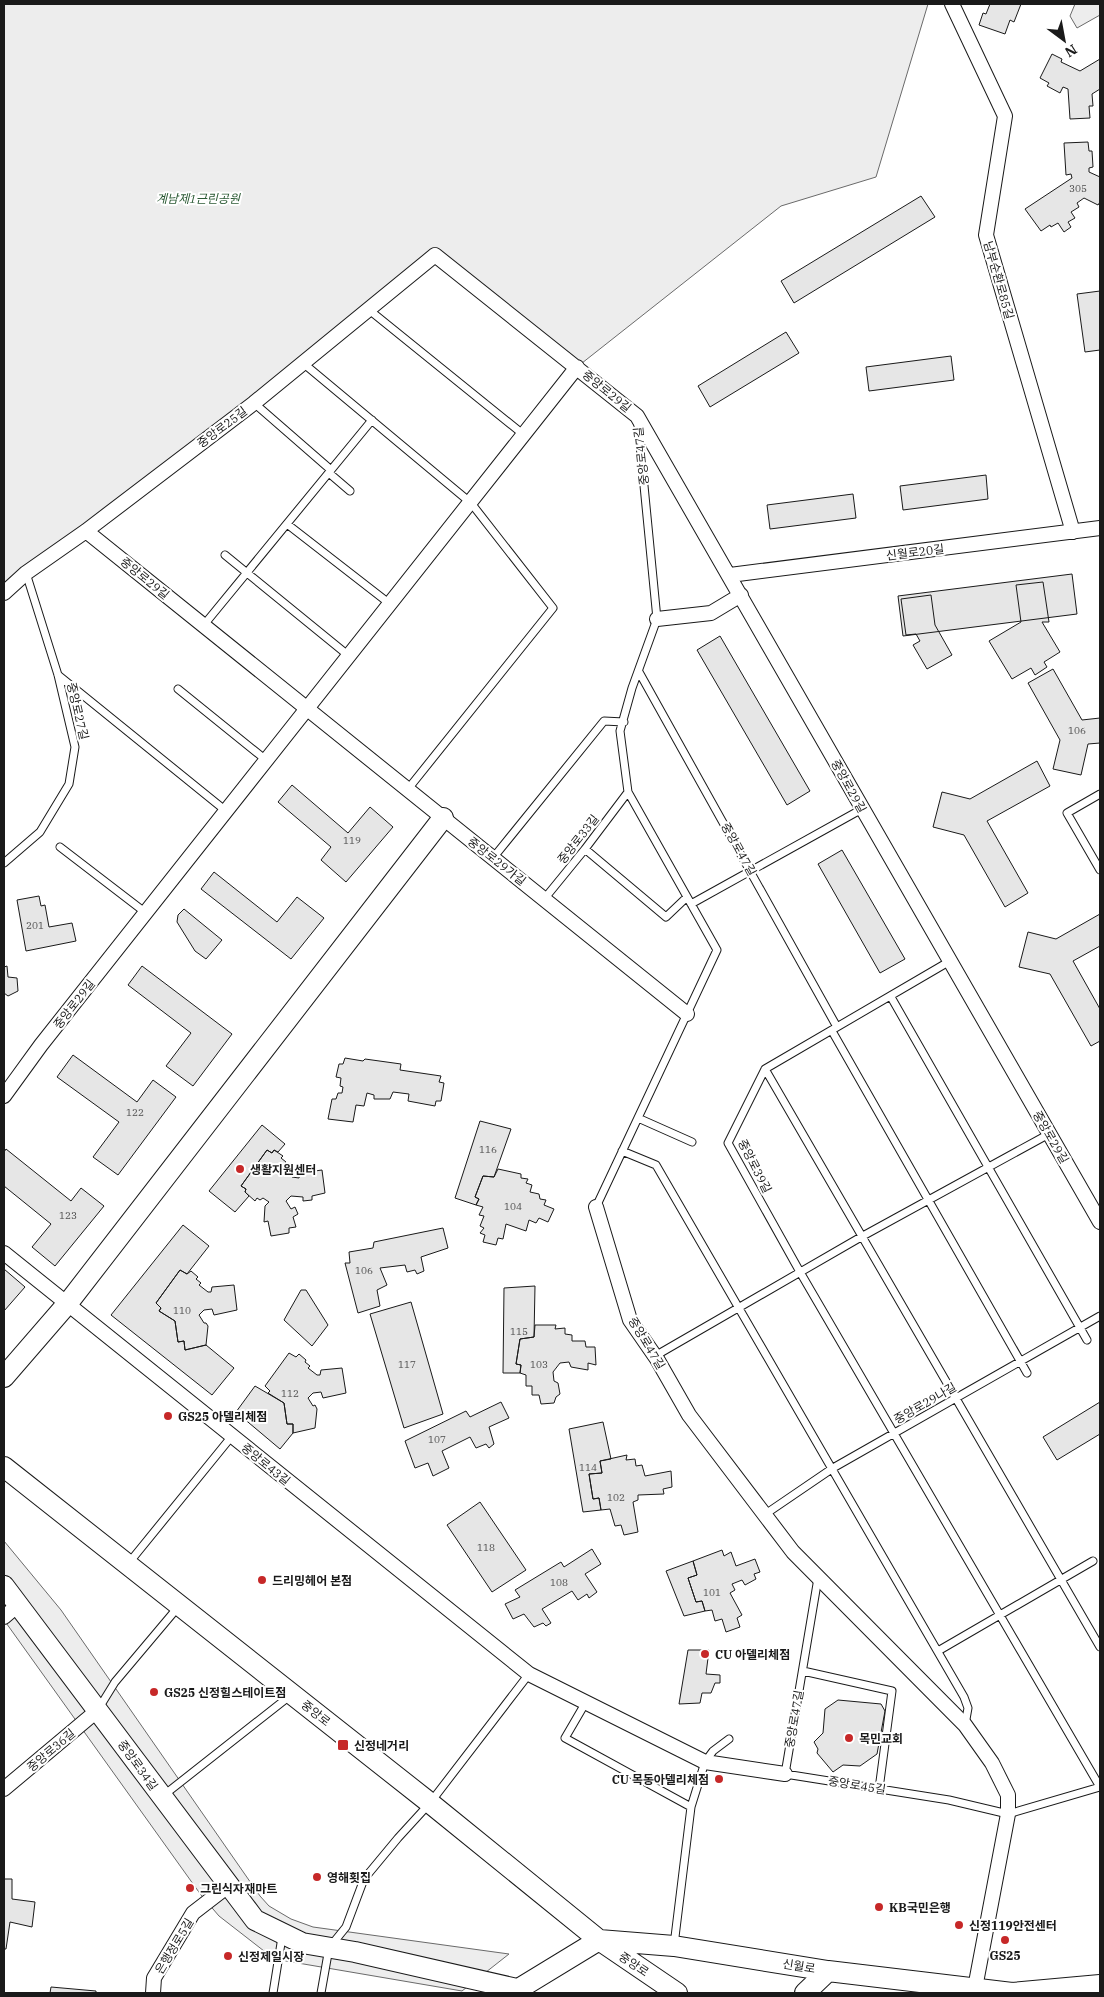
<svg xmlns="http://www.w3.org/2000/svg" width="1104" height="1997" font-family="'IBM Plex Serif','Noto Sans KR',serif">
	<style>
		.built { fill: #ededed; stroke: #6a6a6a }
		.building { fill: #e6e6e6; stroke: #1a1a1a }
		.lines { fill: none; stroke-linecap: round; stroke-linejoin: round }
		.lane-casing { stroke: #1a1a1a; stroke-width: 9 }
		.street-casing { stroke: #1a1a1a; stroke-width: 16 }
		.secondary-casing { stroke: #1a1a1a; stroke-width: 22 }
		.lane { stroke: #fff; stroke-width: 7 }
		.street { stroke: #fff; stroke-width: 14 }
		.secondary { stroke: #fff; stroke-width: 20 }
		.poi-dot { fill: #c62828; stroke: #fff; stroke-width: 2 }
		.labels { text-anchor: middle; dominant-baseline: central; stroke-width: 4; stroke-linejoin: round; paint-order: stroke }
		.number-label { font-size: 10px; fill: #4d4d4d }
		.park-label { font-size: 12px; font-style: italic; fill: #2b5a34; stroke: #fff }
		.street-label { font-size: 12px; fill: #1a1a1a; stroke: #fff }
		.poi-label { font-size: 12px; font-weight: bold; fill: #1a1a1a; stroke: #fff; text-anchor: start }
	</style>
	<rect width="100%" height="100%" fill="#fff"/>
	<path class="built" d="M4,4H928L876,177L781,206L577,367L435,255L4,596Z
		M1075,4H1100V15L1077,28L1070,16Z
		M4,1541L61,1610L260,1896L269,1906L291,1919L313,1927L509,1954L462,1991L286,1961L264,1951L219,1916L201,1895L4,1620Z"/>
	<path class="building" d="M990,4H1021L1014,22L1010,20L1005,34L979,25L983,13L986,14Z
		M1052,54L1062,59L1061,62L1080,71L1100,59V89L1092,94L1093,106H1089L1090,118L1070,119L1068,89L1063,87L1060,93L1047,86L1049,83L1040,78Z
		M1088,142L1089,151H1092L1093,167L1089,168V172L1100,177V202L1098,205L1084,198L1077,203L1079,207L1071,212L1075,218L1068,222L1071,227L1064,232L1058,223L1051,227L1050,225L1041,231L1025,209L1072,178L1071,174L1066,175L1064,143Z
		M921,196L935,217L794,303L781,281Z
		M1100,291V350L1085,352L1077,294Z
		M786,332L799,353L710,407L698,386Z
		M951,356L954,380L869,391L866,367Z
		M986,475L988,499L903,510L900,486Z
		M853,494L856,518L770,529L767,505Z
		M1072,574L1077,614L903,636L898,596Z
		M1043,582L1049,622H1042L1060,652L1044,662L1047,667L1035,675L1031,668L1012,679L989,641L1021,622L1016,585Z
		M931,595L935,625L952,655L927,669L913,645L920,641L916,634L906,635L901,599Z
		M720,636L810,791L787,805L697,650Z
		M1053,669L1082,720L1100,718V743L1088,744L1081,775L1053,769L1060,740L1028,683Z
		M1037,761L1050,786L987,821L1028,893L1005,907L964,835L933,827L942,792L970,799Z
		M292,785L348,833L370,807L393,827L346,882L321,860L331,847L278,802Z
		M842,850L905,959L880,973L818,864Z
		M214,872L277,922L297,897L324,918L291,959L201,889Z
		M39,896L41,906L45,905L49,927L72,923L76,941L26,951L17,900Z
		M184,909L222,940L206,959L195,951L177,922L178,915Z
		M1100,914V946L1073,961L1100,1009V1041L1091,1046L1050,974L1019,967L1028,932L1056,939Z
		M7,966L8,977L17,978L18,991L8,996L4,993V967Z
		M142,966L232,1034L193,1086L166,1066L191,1033L128,985Z
		M73,1055L137,1102L153,1080L176,1097L118,1175L93,1157L119,1122L57,1077Z
		M345,1058L363,1061L365,1059L401,1064L400,1070L441,1076L439,1082L444,1083L441,1101H436L435,1106L408,1101L409,1094L393,1092L390,1099H374V1095L367,1093L364,1106L356,1105L353,1122L328,1119L332,1099H336L338,1093H342L343,1087L340,1086L341,1078L336,1077L339,1064H343Z
		M480,1121L511,1129L494,1177L483,1176L475,1197L479,1199L476,1205L455,1198Z
		M262,1125L285,1144L278,1152L274,1150L272,1153L267,1150L241,1186L246,1189L245,1192L249,1196L235,1212L209,1191Z
		M6,1149L71,1201L81,1188L104,1206L55,1266L32,1247L51,1224L4,1186V1152Z
		M267,1150L272,1153L274,1150L283,1156L281,1158L286,1162L284,1164L290,1169L292,1177L299,1178L300,1173L322,1170L325,1193L312,1196V1200L303,1201V1197L291,1196L286,1201L291,1209L295,1207L298,1214L293,1217L296,1227L289,1228V1233L271,1236L268,1221L264,1222L265,1206L269,1202L263,1198L260,1200L257,1198L255,1201L245,1192L246,1189L241,1186Z
		M498,1169L521,1174V1178L528,1179L526,1183L532,1185L530,1192L539,1194L540,1199L546,1200L544,1205L554,1209L548,1222L539,1218L536,1223L529,1220L526,1231L506,1224L503,1239L498,1238L496,1245L483,1242L485,1235L480,1233L484,1228L480,1226L484,1216L479,1215L483,1207L476,1205L479,1199L475,1197L483,1176L494,1177Z
		M183,1225L209,1246L187,1274L180,1270L156,1303L161,1308L159,1311L175,1321L178,1342L184,1341L185,1350L206,1345L234,1368L212,1395L111,1315Z
		M443,1228L448,1248L421,1257L424,1271L417,1274L415,1270L407,1272L405,1265L380,1268L387,1285L377,1290L380,1306L358,1313L345,1263H350L349,1252L373,1248L374,1242Z
		M4,1269L25,1287L4,1311Z
		M180,1270L187,1274L191,1271L198,1277L196,1279L201,1283L199,1285L208,1292H211L212,1287L234,1285L237,1310L214,1315L212,1309L204,1310L199,1315L204,1323H206L208,1326L206,1345L185,1350L184,1341L178,1342L175,1321L159,1311L161,1308L156,1303Z
		M535,1286L534,1337L520,1339L516,1364L521,1365L520,1373H503L504,1288Z
		M301,1290H306L328,1325L312,1346L284,1320Z
		M411,1302L443,1414L404,1428L370,1314Z
		M535,1325H556L555,1329L565,1328V1334L572,1335V1341H585L586,1347H595L596,1365L588,1363V1370L571,1367L569,1362L560,1363L553,1372L554,1381L558,1383L560,1394L556,1397L554,1403L541,1404L539,1395H532V1386H526V1375L520,1373L521,1365L516,1364L520,1339L534,1337Z
		M289,1353L296,1357L299,1354L306,1360L305,1362L310,1366L308,1368L317,1375H320L321,1370L342,1368L346,1393L323,1398L321,1392L313,1393L308,1398L313,1406L315,1405L317,1409L315,1428L293,1433V1424H287L284,1403L268,1393L270,1391L265,1386Z
		M255,1386L284,1403L287,1424H293V1433L280,1449L236,1412Z
		M501,1402L509,1418L489,1427L494,1444L489,1448L486,1444L476,1448L470,1437L442,1451L449,1468L433,1476L428,1463L415,1468L405,1441L466,1411L470,1417Z
		M1100,1402V1434L1057,1460L1043,1437Z
		M603,1422L611,1459L600,1461L602,1473L589,1474L593,1499L599,1498L601,1510L583,1512L569,1429Z
		M627,1455L626,1460L635,1459L636,1466L642,1465L645,1476L671,1471L672,1487L663,1489L664,1494L638,1495V1500L633,1502L638,1532L624,1535L621,1525L615,1526L610,1509L601,1510L599,1498L593,1499L589,1474L602,1473L600,1461Z
		M480,1502L526,1570L492,1592L447,1525Z
		M592,1549L601,1564L585,1574L597,1592L589,1598L587,1594L578,1600L572,1591L542,1609L551,1623L546,1626L543,1623L534,1627L524,1614L513,1619L505,1604L520,1597L515,1590L561,1562L564,1567Z
		M722,1550L724,1556L731,1552L736,1566L755,1559L760,1572L754,1574L756,1579L745,1585L742,1580L732,1584L735,1590L730,1593L742,1615L737,1618L740,1627L726,1632L722,1619L715,1621L712,1610L705,1611L702,1601L696,1602L688,1578L697,1575L693,1561Z
		M693,1561L697,1575L688,1578L696,1602L702,1601L705,1611L684,1616L666,1571Z
		M688,1650H709L706,1674L720,1675V1683H715L711,1693H702L700,1703L679,1704Z
		M838,1700L881,1704L885,1711L877,1754L860,1766L843,1765L833,1772L817,1753L818,1749L814,1742L823,1733L825,1709Z
		M4,1879H12V1899L35,1902L32,1927L10,1922L6,1949H4Z
		M51,1987L96,1991V1993H50Z"/>
	<g class="lines">
		<defs>
			<path id="lane" d="M368,309L524,435
				M303,363L471,503L553,608L408,789
				M254,403L331,470
				M329,473L350,491
				M287,524L390,604
				M225,555L349,656
				M203,626L372,420
				M639,672L837,1027
				M58,675L226,811
				M178,689L266,760
				M1100,794L1067,813L1100,870
				M60,847L146,913
				M585,849L666,917L687,897
				M493,858L604,721L624,722
				M4,863L40,832L69,784L75,747L58,675L26,573
				M545,898L585,849L628,792
				M691,904L862,809
				M950,961L765,1069L728,1143L800,1272L1100,1787
				M891,997L1087,1340
				M832,1031L1027,1373
				M765,1069L1100,1647
				M638,1118L692,1142
				M622,1151L656,1165L964,1697L968,1708L965,1725
				M596,1207L717,950L628,792L620,731L632,688L657,619L638,424
				M655,1356L861,1237L1049,1134
				M764,1515L833,1468L1100,1316
				M128,1564L232,1436
				M818,1578L785,1774L949,1800L1008,1814L1100,1787
				M938,1651L1093,1561
				M803,1671L892,1691L879,1789
				M586,1702L565,1738L691,1807
				M99,1708L115,1682L179,1606
				M164,1795L291,1695
				M674,1945L691,1807L705,1762L713,1751L729,1739
				M273,1993L282,1937
				M321,1993L329,1948L346,1927L364,1879L398,1838L430,1803L529,1674"/>
			<path id="street" d="M952,4L1005,116L986,235L1073,532
				M86,531L687,1014
				M730,575L1100,528
				M4,593L26,573L86,531L254,403L435,255L637,416L1100,1222
				M657,619L711,613L741,595
				M4,1096L41,1045L577,367
				M596,1207L630,1320L657,1359L689,1415L793,1552L965,1725L992,1763L1008,1795V1814L975,1988
				M4,1253L529,1674L705,1762L785,1774
				M4,1617L18,1605
				M4,1789L98,1710
				M153,1993L154,1978L193,1913L228,1886"/>
			<path id="secondary" d="M4,1377L68,1303L443,818
				M4,1467L430,1803L599,1940L677,1993
				M4,1586L255,1920L302,1943L355,1952L517,1989
				M512,1993L599,1940L674,1946L828,1971L1012,1993L1100,1985
				M805,1993L828,1971"/>
		</defs>
		<use href="#lane" class="lane-casing"/>
		<use href="#street" class="street-casing"/>
		<use href="#secondary" class="secondary-casing"/>
		<use href="#lane" class="lane"/>
		<use href="#street" class="street"/>
		<use href="#secondary" class="secondary"/>
	</g>
	<g class="poi-dot">
		<circle cx="240" cy="1169" r="5"/>
		<circle cx="168" cy="1416" r="5"/>
		<circle cx="262" cy="1580" r="5"/>
		<circle cx="705" cy="1654" r="5"/>
		<circle cx="154" cy="1692" r="5"/>
		<circle cx="849" cy="1738" r="5"/>
		<rect x="337" y="1739" width="12" height="12" rx="2.5"/>
		<circle cx="719" cy="1779" r="5"/>
		<circle cx="317" cy="1877" r="5"/>
		<circle cx="190" cy="1888" r="5"/>
		<circle cx="879" cy="1907" r="5"/>
		<circle cx="959" cy="1925" r="5"/>
		<circle cx="1005" cy="1940" r="5"/>
		<circle cx="228" cy="1956" r="5"/>
	</g>
	<g class="labels">
		<g class="number-label">
			<text x="1078" y="188">305</text>
			<text x="1077" y="730">106</text>
			<text x="352" y="840">119</text>
			<text x="35" y="925">201</text>
			<text x="135" y="1112">122</text>
			<text x="488" y="1149">116</text>
			<text x="513" y="1206">104</text>
			<text x="68" y="1215">123</text>
			<text x="364" y="1270">106</text>
			<text x="182" y="1310">110</text>
			<text x="519" y="1331">115</text>
			<text x="407" y="1364">117</text>
			<text x="539" y="1364">103</text>
			<text x="290" y="1393">112</text>
			<text x="437" y="1439">107</text>
			<text x="588" y="1467">114</text>
			<text x="616" y="1497">102</text>
			<text x="486" y="1547">118</text>
			<text x="559" y="1582">108</text>
			<text x="712" y="1592">101</text>
		</g>
		<g class="park-label">
			<text x="198" y="198">계남제1근린공원</text>
		</g>
		<g class="street-label">
			<text transform="translate(999 280) rotate(74)">남부순환로85길</text>
			<text transform="translate(607 391) rotate(39)">중앙로29길</text>
			<text transform="translate(222 427) rotate(-37)">중앙로25길</text>
			<text transform="translate(641 456) rotate(-96)">중앙로47길</text>
			<text transform="translate(915 552) rotate(-7)">신월로20길</text>
			<text transform="translate(145 578) rotate(39)">중앙로29길</text>
			<text transform="translate(78 711) rotate(77)">중앙로27길</text>
			<text transform="translate(849 786) rotate(61)">중앙로29길</text>
			<text transform="translate(578 839) rotate(-52)">중앙로33길</text>
			<text transform="translate(739 849) rotate(61)">중앙로47길</text>
			<text transform="translate(497 861) rotate(38)">중앙로29가길</text>
			<text transform="translate(74 1004) rotate(-52)">중앙로29길</text>
			<text transform="translate(1051 1137) rotate(60)">중앙로29길</text>
			<text transform="translate(755 1166) rotate(63)">중앙로39길</text>
			<text transform="translate(647 1343) rotate(59)">중앙로47길</text>
			<text transform="translate(925 1403) rotate(-30)">중앙로29나길</text>
			<text transform="translate(266 1464) rotate(39)">중앙로43길</text>
			<text transform="translate(316 1713) rotate(38)">중앙로</text>
			<text transform="translate(794 1719) rotate(-80)">중앙로47길</text>
			<text transform="translate(51 1750) rotate(-40)">중앙로36길</text>
			<text transform="translate(138 1765) rotate(54)">중앙로34길</text>
			<text transform="translate(857 1785) rotate(9)">중앙로45길</text>
			<text transform="translate(174 1946) rotate(-59)">은행정로5길</text>
			<text transform="translate(634 1964) rotate(34)">중앙로</text>
			<text transform="translate(799 1966) rotate(9)">신월로</text>
		</g>
		<g class="poi-label">
			<text x="250" y="1169">생활지원센터</text>
			<text x="178" y="1416">GS25 아델리체점</text>
			<text x="272" y="1580">드리밍헤어 본점</text>
			<text x="715" y="1654">CU 아델리체점</text>
			<text x="164" y="1692">GS25 신정힐스테이트점</text>
			<text x="859" y="1738">목민교회</text>
			<text x="354" y="1745">신정네거리</text>
			<text x="709" y="1779" text-anchor="end">CU 목동아델리체점</text>
			<text x="327" y="1877">영해횟집</text>
			<text x="200" y="1888">그린식자재마트</text>
			<text x="889" y="1907">KB국민은행</text>
			<text x="969" y="1925">신정119안전센터</text>
			<text x="1005" y="1955" text-anchor="middle">GS25</text>
			<text x="238" y="1956">신정제일시장</text>
		</g>
	</g>
	<rect width="1104" height="1997" fill="none" stroke="#1a1a1a" stroke-width="10"/>
	<g transform="translate(1064 40) rotate(148)" stroke="#ffffff" stroke-width="4" paint-order="stroke">
	<path d="M0-4L9 19L0 12L-9 19Z" fill="#1a1a1a"/>
	<text y="-8" font-size="14" font-weight="bold" text-anchor="middle" fill="#1a1a1a">N</text>
	</g>
</svg>
